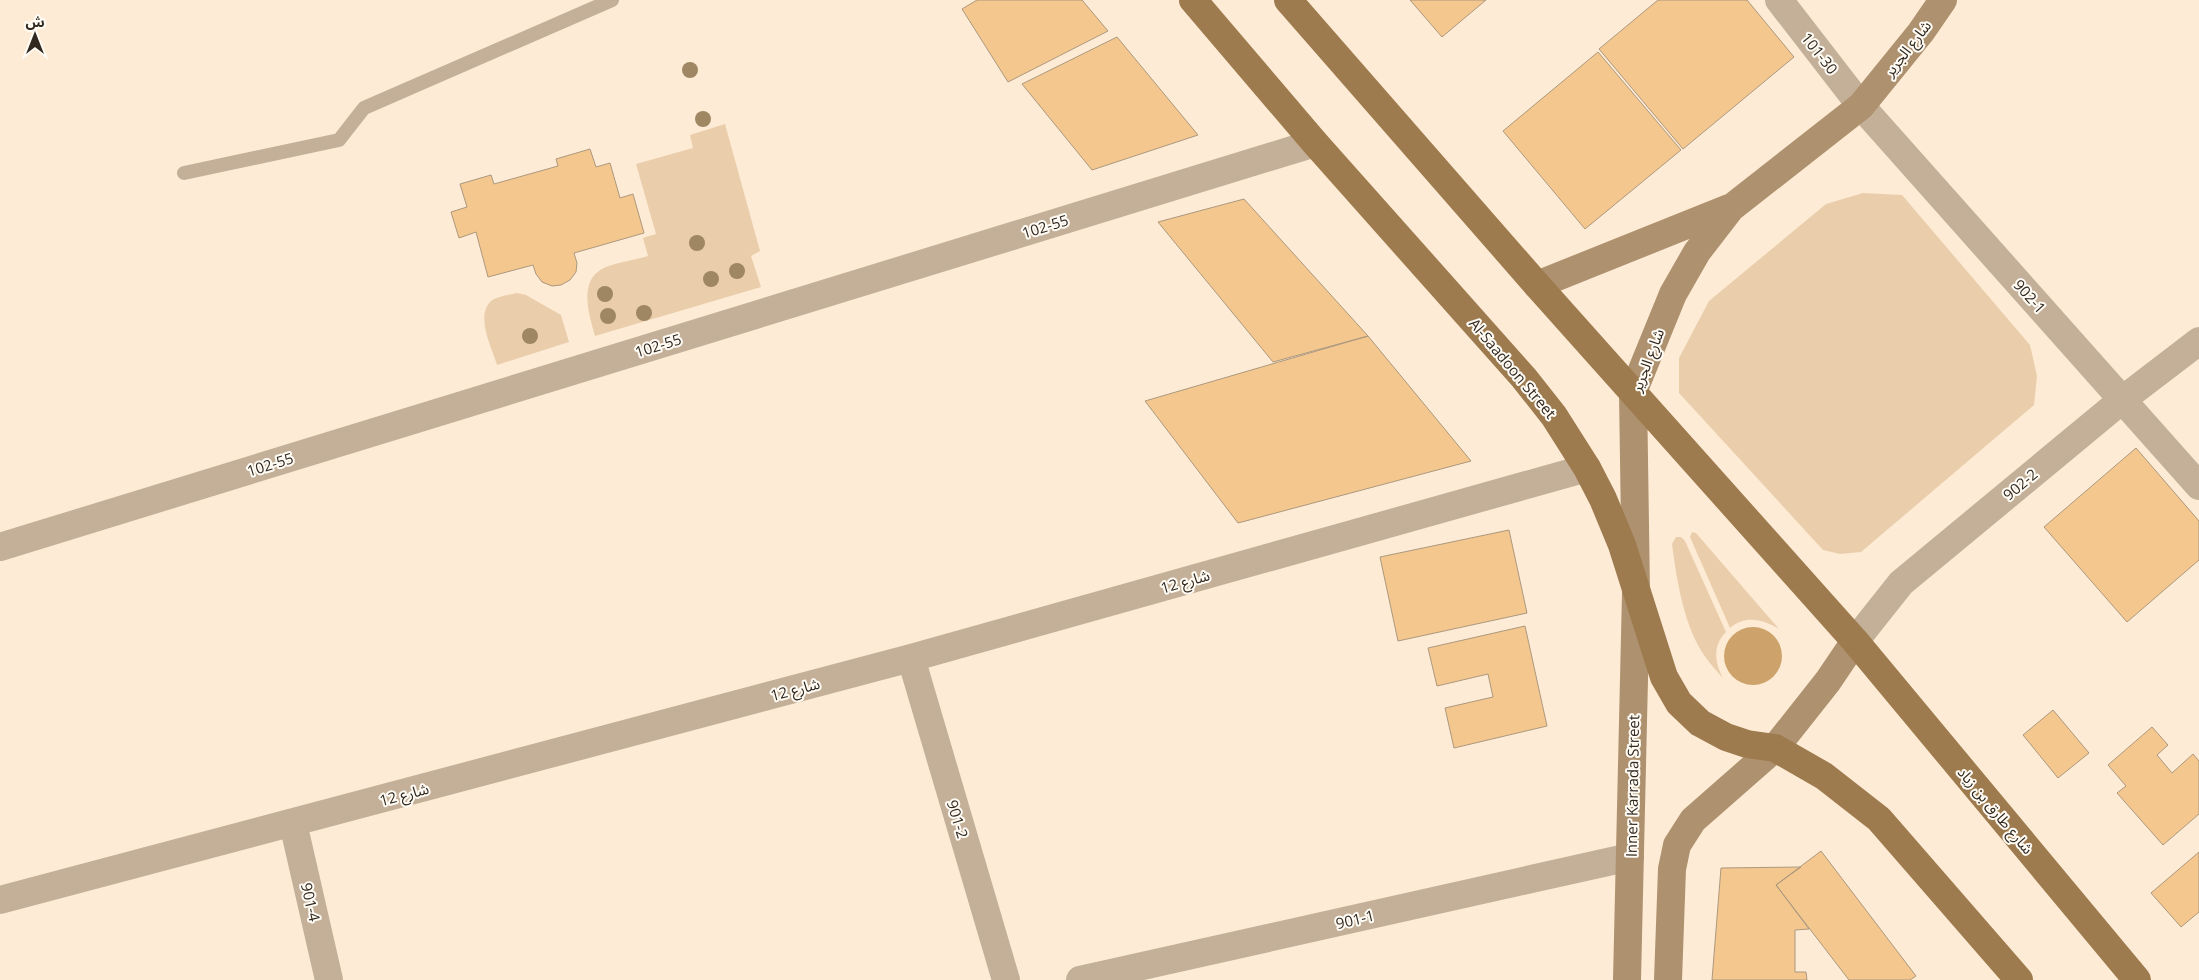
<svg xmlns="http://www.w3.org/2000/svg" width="2199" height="980" font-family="'Open Sans','Noto Sans Arabic',sans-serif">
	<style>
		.green { fill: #eaceac }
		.water { fill: #cea26b }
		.building { fill: #f4c78e; stroke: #ac987e }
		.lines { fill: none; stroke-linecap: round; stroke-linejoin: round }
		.service { stroke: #c4b098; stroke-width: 14 }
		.minor { stroke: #c4b098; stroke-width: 28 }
		.tertiary { stroke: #c4b098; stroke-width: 28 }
		.secondary { stroke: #ae916e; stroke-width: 28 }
		.primary { stroke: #9e7b4e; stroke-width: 28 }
		.tree { fill: #9f8763 }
		.labels { text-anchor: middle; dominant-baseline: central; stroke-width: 4; stroke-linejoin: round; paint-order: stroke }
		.street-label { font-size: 15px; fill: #31291f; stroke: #fffbf5 }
	</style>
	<rect width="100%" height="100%" fill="#fdebd5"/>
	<path class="green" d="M725,124L760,251L751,256L761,287L595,336C589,314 577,279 606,267C619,262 634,260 648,256L643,238L656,234L636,164L693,148L690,135Z
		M1863,193L1902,195L2030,345L2037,376L2034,405L1861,552L1840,554L1823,550L1679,393V358L1709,301L1826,204Z
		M517,293L526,295L561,315L569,342L497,365C492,348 475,316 491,301C497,296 509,295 517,293Z
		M1692,532L1696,533L1779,629C1763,619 1745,615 1730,628L1690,537Z
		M1676,537H1681L1685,541L1726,632C1713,645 1714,662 1723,678C1714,668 1705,658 1699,647C1683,619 1676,576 1672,544Z"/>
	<path class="water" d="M1724 656a29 29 0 1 1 58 0a29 29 0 1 1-58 0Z"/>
	<path class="building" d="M977,0H1082L1108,31L1008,82L962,9Z
		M1410,0H1486L1442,37Z
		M1658,0H1747L1794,57L1683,149L1599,49Z
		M1117,37L1198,135L1092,170L1022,84Z
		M1598,52L1681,150L1585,229L1503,131Z
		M590,149L596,167L610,163L620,198L633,194L644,233L574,253L577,263L576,272L570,280L561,285L552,286L542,282L536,274L533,265L488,277L476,232L459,238L451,212L467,207L460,184L491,175L494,184L558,166L556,159Z
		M1244,199L1368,336L1273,362L1158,222Z
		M1368,336L1471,461L1238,523L1145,401Z
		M2136,448L2199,521V560L2127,622L2044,527Z
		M1509,530L1527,613L1398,641L1380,557Z
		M1525,626L1547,726L1454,748L1445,708L1493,697L1488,674L1437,686L1428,648Z
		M2053,710L2089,753L2058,778L2023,735Z
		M2152,727L2168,745L2157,755L2172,773L2193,754L2199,761V814L2163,845L2117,793L2126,786L2108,765Z
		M1821,851L1916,976L1910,980H1849L1776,885Z
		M2199,852V912L2181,927L2151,893Z
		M1801,867L1776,885L1809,929L1795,930V972H1806L1807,980H1712L1721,868Z"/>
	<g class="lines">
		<path class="service" d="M184,173L339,140L364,108L612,0"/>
		<path class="minor" d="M1779,0L1861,106L2199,486
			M0,547L1315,143
			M911,658L1006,980
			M293,823L329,980
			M0,900L911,658L1587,468
			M1080,980L1630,857"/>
		<path class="tertiary" d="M1855,641L1901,583L2122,400L2199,341"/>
		<path class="secondary" d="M1537,285L1729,208
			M1627,980L1636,593L1633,392L1673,294L1697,252L1731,208L1861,106L1921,32L1943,0
			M1668,980L1672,869L1677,845L1693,820L1775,748L1828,681L1855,641"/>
		<path class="primary" d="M1193,0L1315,143L1524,378L1554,416L1587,468L1603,499L1622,545L1664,677L1679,703L1700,723L1726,737L1747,744L1775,748L1824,776L1879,819L2019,980
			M1288,0L1537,285L1855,641L2137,980"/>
	</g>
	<g class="tree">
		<circle cx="690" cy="70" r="8"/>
		<circle cx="703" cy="119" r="8"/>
		<circle cx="697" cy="243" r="8"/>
		<circle cx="737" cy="271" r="8"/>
		<circle cx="711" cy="279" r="8"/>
		<circle cx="605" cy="294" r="8"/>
		<circle cx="644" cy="313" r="8"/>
		<circle cx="608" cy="316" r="8"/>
		<circle cx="530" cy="336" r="8"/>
	</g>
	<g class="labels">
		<g class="street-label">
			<text transform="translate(1907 48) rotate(-52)">شارع الجرير</text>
			<text transform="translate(1820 53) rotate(52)">101-30</text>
			<text transform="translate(1045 226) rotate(-17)">102-55</text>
			<text transform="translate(2030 296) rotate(48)">902-1</text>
			<text transform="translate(658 345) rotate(-17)">102-55</text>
			<text transform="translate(1647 360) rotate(-69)">شارع الجرير</text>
			<text transform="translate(1513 368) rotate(50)">Al-Saadoon Street</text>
			<text transform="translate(270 464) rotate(-17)">102-55</text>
			<text transform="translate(2020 484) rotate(-40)">902-2</text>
			<text transform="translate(1185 581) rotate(-16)">شارع 12</text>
			<text transform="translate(795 689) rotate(-15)">شارع 12</text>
			<text transform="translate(1632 786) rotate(-89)">Inner Karrada Street</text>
			<text transform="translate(404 794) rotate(-15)">شارع 12</text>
			<text transform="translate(1996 810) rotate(50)">شارع طارق بن زياد</text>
			<text transform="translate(958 819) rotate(73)">901-2</text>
			<text transform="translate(311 902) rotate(77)">901-4</text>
			<text transform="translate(1355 919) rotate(-13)">901-1</text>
		</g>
	</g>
	<g transform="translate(35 35)" stroke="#fffbf5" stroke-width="4" paint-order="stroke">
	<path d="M0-4L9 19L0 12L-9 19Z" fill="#31291f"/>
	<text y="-8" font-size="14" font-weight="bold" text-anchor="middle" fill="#31291f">ش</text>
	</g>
</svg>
